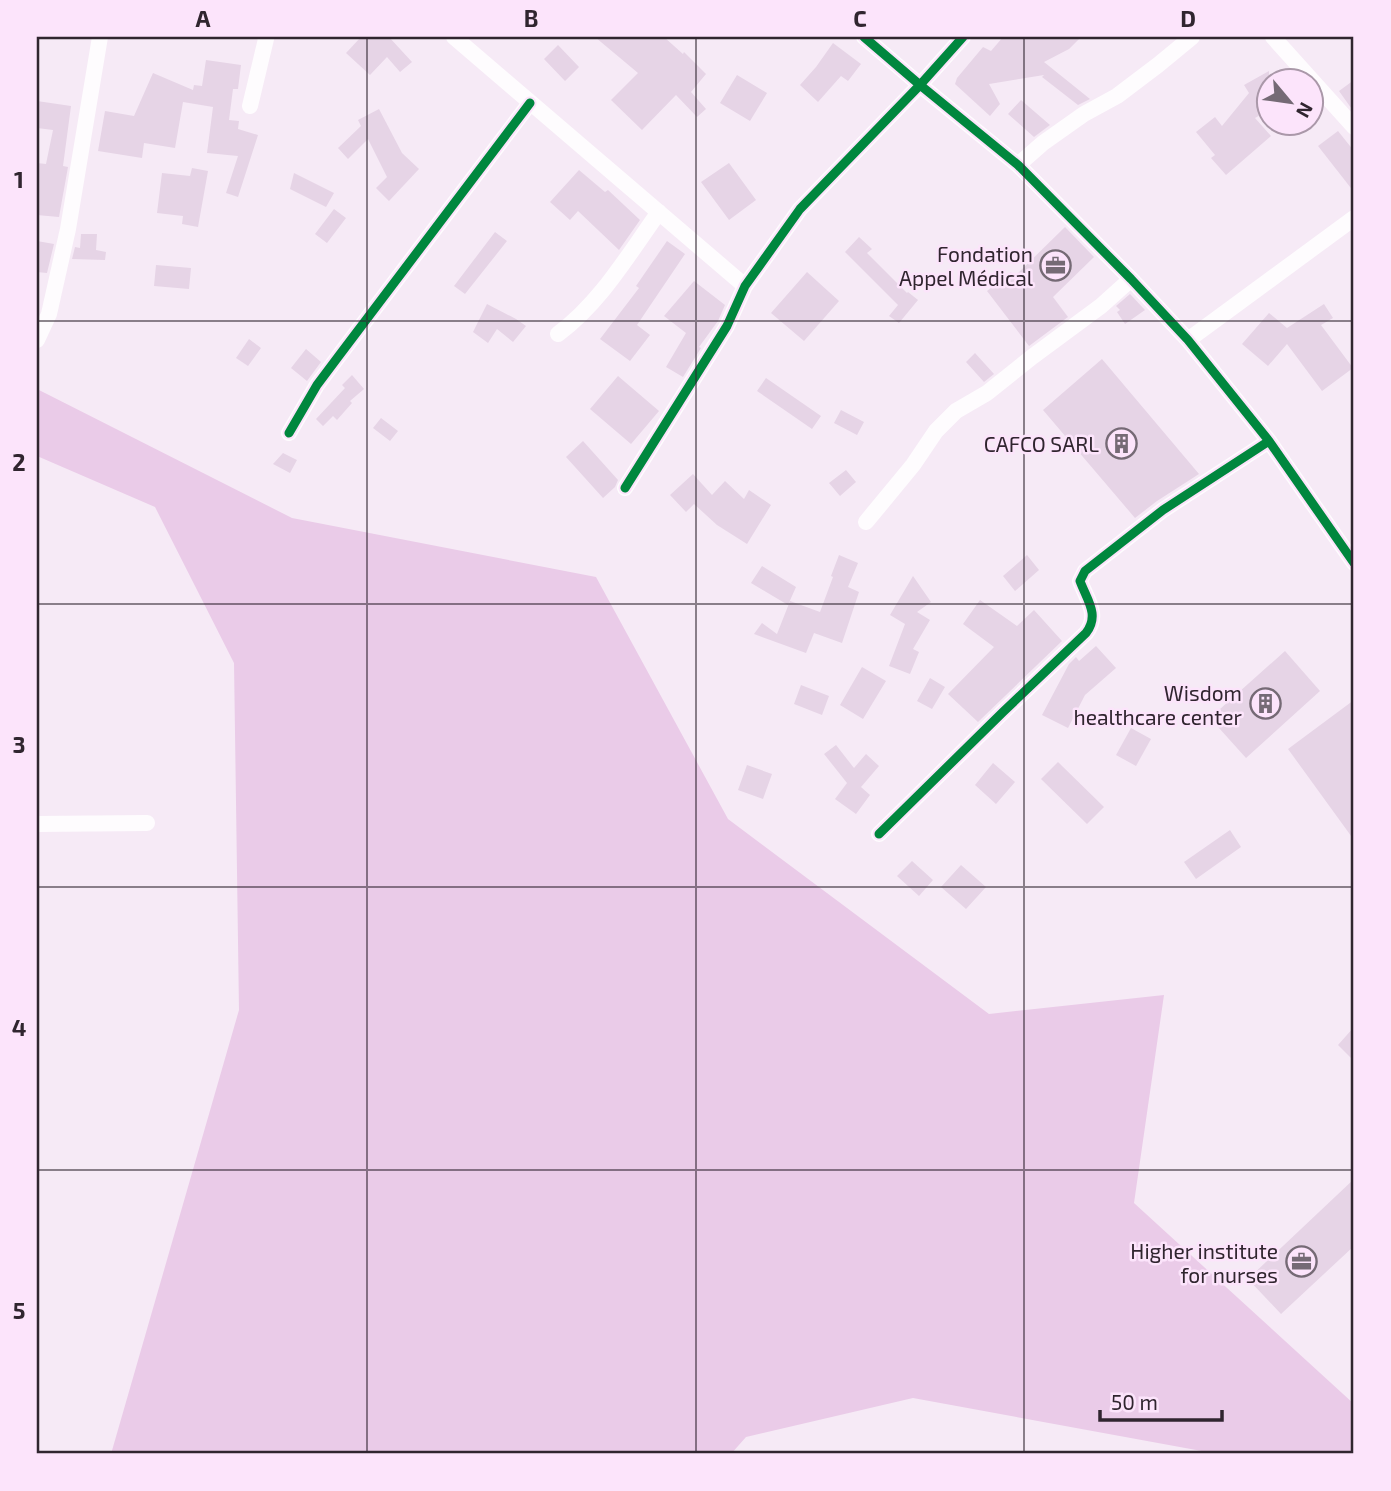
<svg xmlns="http://www.w3.org/2000/svg" width="1391" height="1491" font-family="'Exo 2',sans-serif">
	<style>
		.green { fill: #eacbe8 }
		.building { fill: #e6d4e6 }
		.lines { fill: none; stroke-linecap: round; stroke-linejoin: round }
		.minor { stroke: #fefcfe; stroke-width: 16 }
		.cycleway-casing { stroke: #fce4fb; stroke-width: 13 }
		.cycleway { stroke: #00873e; stroke-width: 9 }
		.grid { fill: none; stroke: #30252f; stroke-width: 2; stroke-opacity: 0.55 }
		.labels { text-anchor: middle; dominant-baseline: central; stroke-width: 5; stroke-linejoin: round; paint-order: stroke }
		.poi-label { font-size: 21px; fill: #30252f; stroke: #fce4fb; text-anchor: end }
		.neatline { fill: none; stroke: #30252f; stroke-width: 2.5 }
		.grid-label { font-size: 23px; text-anchor: middle; font-weight: bold; fill: #30252f }
	</style>
	<rect width="100%" height="100%" fill="#f6eaf6"/>
	<path class="green" d="M37,389L292,518L596,577L728,819L989,1014L1164,995L1134,1203L1354,1404V1454H1218L913,1398L746,1437L731,1454H111L239,1010L234,663L155,507L37,456Z"/>
	<path class="building" d="M361,37H389L412,62L400,72L387,57L370,75L346,53Z
		M595,37H664L683,54L684,52L706,74L691,92L706,109L697,117L676,95L642,130L611,100L638,73Z
		M1003,37H1081L1069,49L1044,62L1090,99L1078,105L1042,77L1044,75L989,84L1000,104L990,116L955,84L957,78L983,47L991,51Z
		M833,43L861,64L848,81L841,76L818,102L800,85L816,67Z
		M558,45L579,67L565,81L544,59Z
		M206,60L241,65L238,89H233L229,120L239,121L238,129L258,135L238,197L226,193L238,156L207,153L213,107L183,102L175,148L144,143L142,158L98,151L105,111L134,116L153,73L193,90L194,85L202,86Z
		M1269,71V110L1255,118L1271,136L1226,175L1211,158L1215,155L1196,132L1215,117L1222,126L1249,93L1244,85Z
		M737,75L767,93L750,121L720,103Z
		M1354,80V112L1339,91Z
		M1021,100L1050,125L1034,137L1008,114Z
		M37,101L71,106L63,166L68,167L59,217L37,215V163L46,164L53,130L37,128Z
		M379,109L402,153L419,169L389,201L376,188L387,177L368,139L348,159L338,148L361,126L358,120Z
		M1338,131L1354,151V192L1318,146Z
		M729,163L756,200L729,220L701,182Z
		M192,168L208,171L198,227L182,224L183,216L157,213L162,173L190,176Z
		M579,170L605,192L608,190L640,220L619,250L578,211L570,220L550,202Z
		M294,173L334,193L326,207L290,189Z
		M334,209L346,218L327,243L315,234Z
		M1065,227L1094,257L1053,297L1068,317L1029,346L987,291L1011,272L1014,277Z
		M495,232L507,241L465,294L454,286Z
		M81,234H97L96,250L106,252L105,260L72,259L75,247L80,248Z
		M859,237L872,249L867,253L907,293L908,292L918,300L899,323L889,316L898,305L845,252Z
		M37,241L54,244L47,273L37,272Z
		M667,241L685,254L637,325L650,335L630,361L600,339L639,288L636,286Z
		M156,265L191,268L189,289L154,286Z
		M807,272L839,301L804,341L771,313Z
		M694,281L725,305L718,321L699,347L701,348L683,377L666,367L686,333L664,316Z
		M1130,294L1145,310L1125,324L1117,312L1120,310L1116,306Z
		M487,304L516,319L526,326L513,342L497,329L488,343L473,332Z
		M1324,304L1333,318L1321,325L1353,368L1322,391L1287,344L1268,366L1242,344L1269,313L1287,328Z
		M249,339L261,348L248,366L236,358Z
		M306,349L321,362L307,381L291,368Z
		M975,353L994,374L984,382L966,362Z
		M1102,359L1199,474L1157,501L1135,518L1043,410Z
		M352,375L364,389L350,401L352,403L337,420L333,416L323,426L316,419L345,388L342,385Z
		M618,376L659,411L631,444L590,409Z
		M766,378L821,416L812,429L757,391Z
		M841,410L864,422L857,435L834,423Z
		M381,418L398,431L390,441L373,428Z
		M583,441L618,480L615,487L603,498L566,457Z
		M283,453L297,460L290,473L273,464Z
		M846,470L856,482L840,496L829,483Z
		M693,474L712,495L725,481L744,499L749,490L771,505L747,544L717,525L694,504L686,512L670,495Z
		M839,555L858,563L848,587L859,592L842,643L814,633L806,653L754,634L762,623L777,634L790,601L820,612L833,577L831,576Z
		M1027,555L1039,570L1015,591L1003,576Z
		M762,566L796,587L788,605L751,583Z
		M913,576L931,602L917,612L930,620L913,649L919,652L910,674L889,666L905,624L890,615Z
		M980,600L1017,626L1034,610L1062,641L978,722L948,694L994,647L963,624Z
		M1096,646L1116,668L1085,695L1068,728L1042,715L1069,664L1076,657L1079,661Z
		M1285,651L1320,691L1246,758L1210,718Z
		M862,667L886,681L863,719L840,705Z
		M930,678L945,687L932,709L917,701Z
		M801,685L829,696L822,715L794,704Z
		M1354,700V840L1288,749Z
		M1131,728L1151,739L1136,766L1116,755Z
		M836,745L854,768L866,754L879,766L861,787L870,795L856,814L835,799L847,783L824,754Z
		M1058,762L1104,807L1087,824L1041,779Z
		M993,763L1015,782L996,804L975,785Z
		M747,765L772,774L763,799L738,790Z
		M1230,830L1241,847L1196,879L1184,862Z
		M912,861L933,880L919,896L897,876Z
		M961,865L986,887L966,909L941,887Z
		M1354,1027V1061L1338,1045Z
		M1354,1179V1246L1281,1314L1248,1279Z"/>
	<g class="lines">
		<path class="minor" d="M454,37L745,286
			M864,37L920,85L1018,165L1131,279L1188,340L1269,441L1354,563
			M1273,37L1354,127
			M250,106L266,39L265,37
			M1018,165L1043,143L1084,114L1117,96L1158,65L1192,37
			M558,334C601,302 628,255 659,212
			M37,340L49,314L68,229L100,37
			M1188,340L1354,218
			M289,433L317,385L338,357L530,103
			M625,488L727,326L745,286L800,209L920,85L963,37
			M866,522L913,465L936,431L956,411L987,393L1032,357L1101,306L1131,279
			M37,824L147,823
			M879,834L1003,712L1086,633C1100,615 1087,600 1080,581L1085,571L1163,510L1269,441"/>
		<defs>
			<path id="cycleway" d="M864,37L920,85L1018,165L1131,279L1188,340L1269,441L1354,563
				M289,433L317,385L338,357L530,103
				M625,488L727,326L745,286L800,209L920,85L963,37
				M879,834L1003,712L1086,633C1100,615 1087,600 1080,581L1085,571L1163,510L1269,441"/>
		</defs>
		<use href="#cycleway" class="cycleway-casing"/>
		<use href="#cycleway" class="cycleway"/>
	</g>
	<path class="grid" d="M367,37V1454M696,37V1454M1024,37V1454M37,321H1354M37,604H1354M37,887H1354M37,1170H1354"/>
	<defs>
		<symbol id="office-ring" viewBox="-11 -11 22 22"><circle r="9.5" fill="#fce4fb" stroke="#756a75" stroke-width="1.5"/><path d="M-6-3h4V-5.5h4V-3h4V5H-6ZM-1-4.5V-3h2v-1.5ZM-6 0V1H6V0Z" fill="#756a75"/></symbol>
		<symbol id="building-ring" viewBox="-11 -11 22 22"><circle r="9.5" fill="#fce4fb" stroke="#756a75" stroke-width="1.5"/><path d="M-4-6H4V6H1V3H-1V6H-4ZM-2.5-4.3h1.7v1.8h-1.7ZM.8-4.3h1.7v1.8H.8ZM-2.5-1h1.7V.8h-1.7ZM.8-1h1.7V.8H.8Z" fill="#756a75"/></symbol>
	</defs>
	<g fill-rule="evenodd">
		<use href="#office-ring" x="1038" y="248" width="35" height="35"/>
		<use href="#building-ring" x="1104" y="426" width="35" height="35"/>
		<use href="#building-ring" x="1248" y="686" width="35" height="35"/>
		<use href="#office-ring" x="1284" y="1244" width="35" height="35"/>
	</g>
	<g class="labels">
		<g class="poi-label">
			<text x="1033" y="253">Fondation<tspan x="1033" dy="24">Appel Médical</tspan></text>
			<text x="1099" y="443">CAFCO SARL</text>
			<text x="1242" y="692">Wisdom<tspan x="1242" dy="24">healthcare center</tspan></text>
			<text x="1278" y="1250">Higher institute<tspan x="1278" dy="24">for nurses</tspan></text>
		</g>
	</g>
	<rect width="1391" height="1491" fill="none" stroke="#fce4fb" stroke-width="77"/>
	<g transform="translate(1290 102) rotate(119)"><circle r="33" fill="#fce4fb" stroke="#aa98a9" stroke-width="2"/>
	<path d="M0-5L12 26L0 18L-12 26Z" fill="#756a75"/>
	<text y="-10" font-size="19" font-weight="bold" text-anchor="middle" fill="#30252f">N</text>
	</g>
	<path d="M1100 1410v10h122v-10" fill="none" stroke="#30252f" stroke-width="3.5"/>
	<text x="1111" y="1410" font-size="21" fill="#30252f" stroke="#fce4fb" stroke-width="5" paint-order="stroke">50 m</text>
	<rect x="38" y="38" width="1314" height="1414" class="neatline"/>
	<g class="grid-label">
		<text x="203" y="27">A</text>
		<text x="531" y="27">B</text>
		<text x="860" y="27">C</text>
		<text x="1188" y="27">D</text>
		<text x="19" y="188">1</text>
		<text x="19" y="471">2</text>
		<text x="19" y="753">3</text>
		<text x="19" y="1036">4</text>
		<text x="19" y="1319">5</text>
	</g>
</svg>
